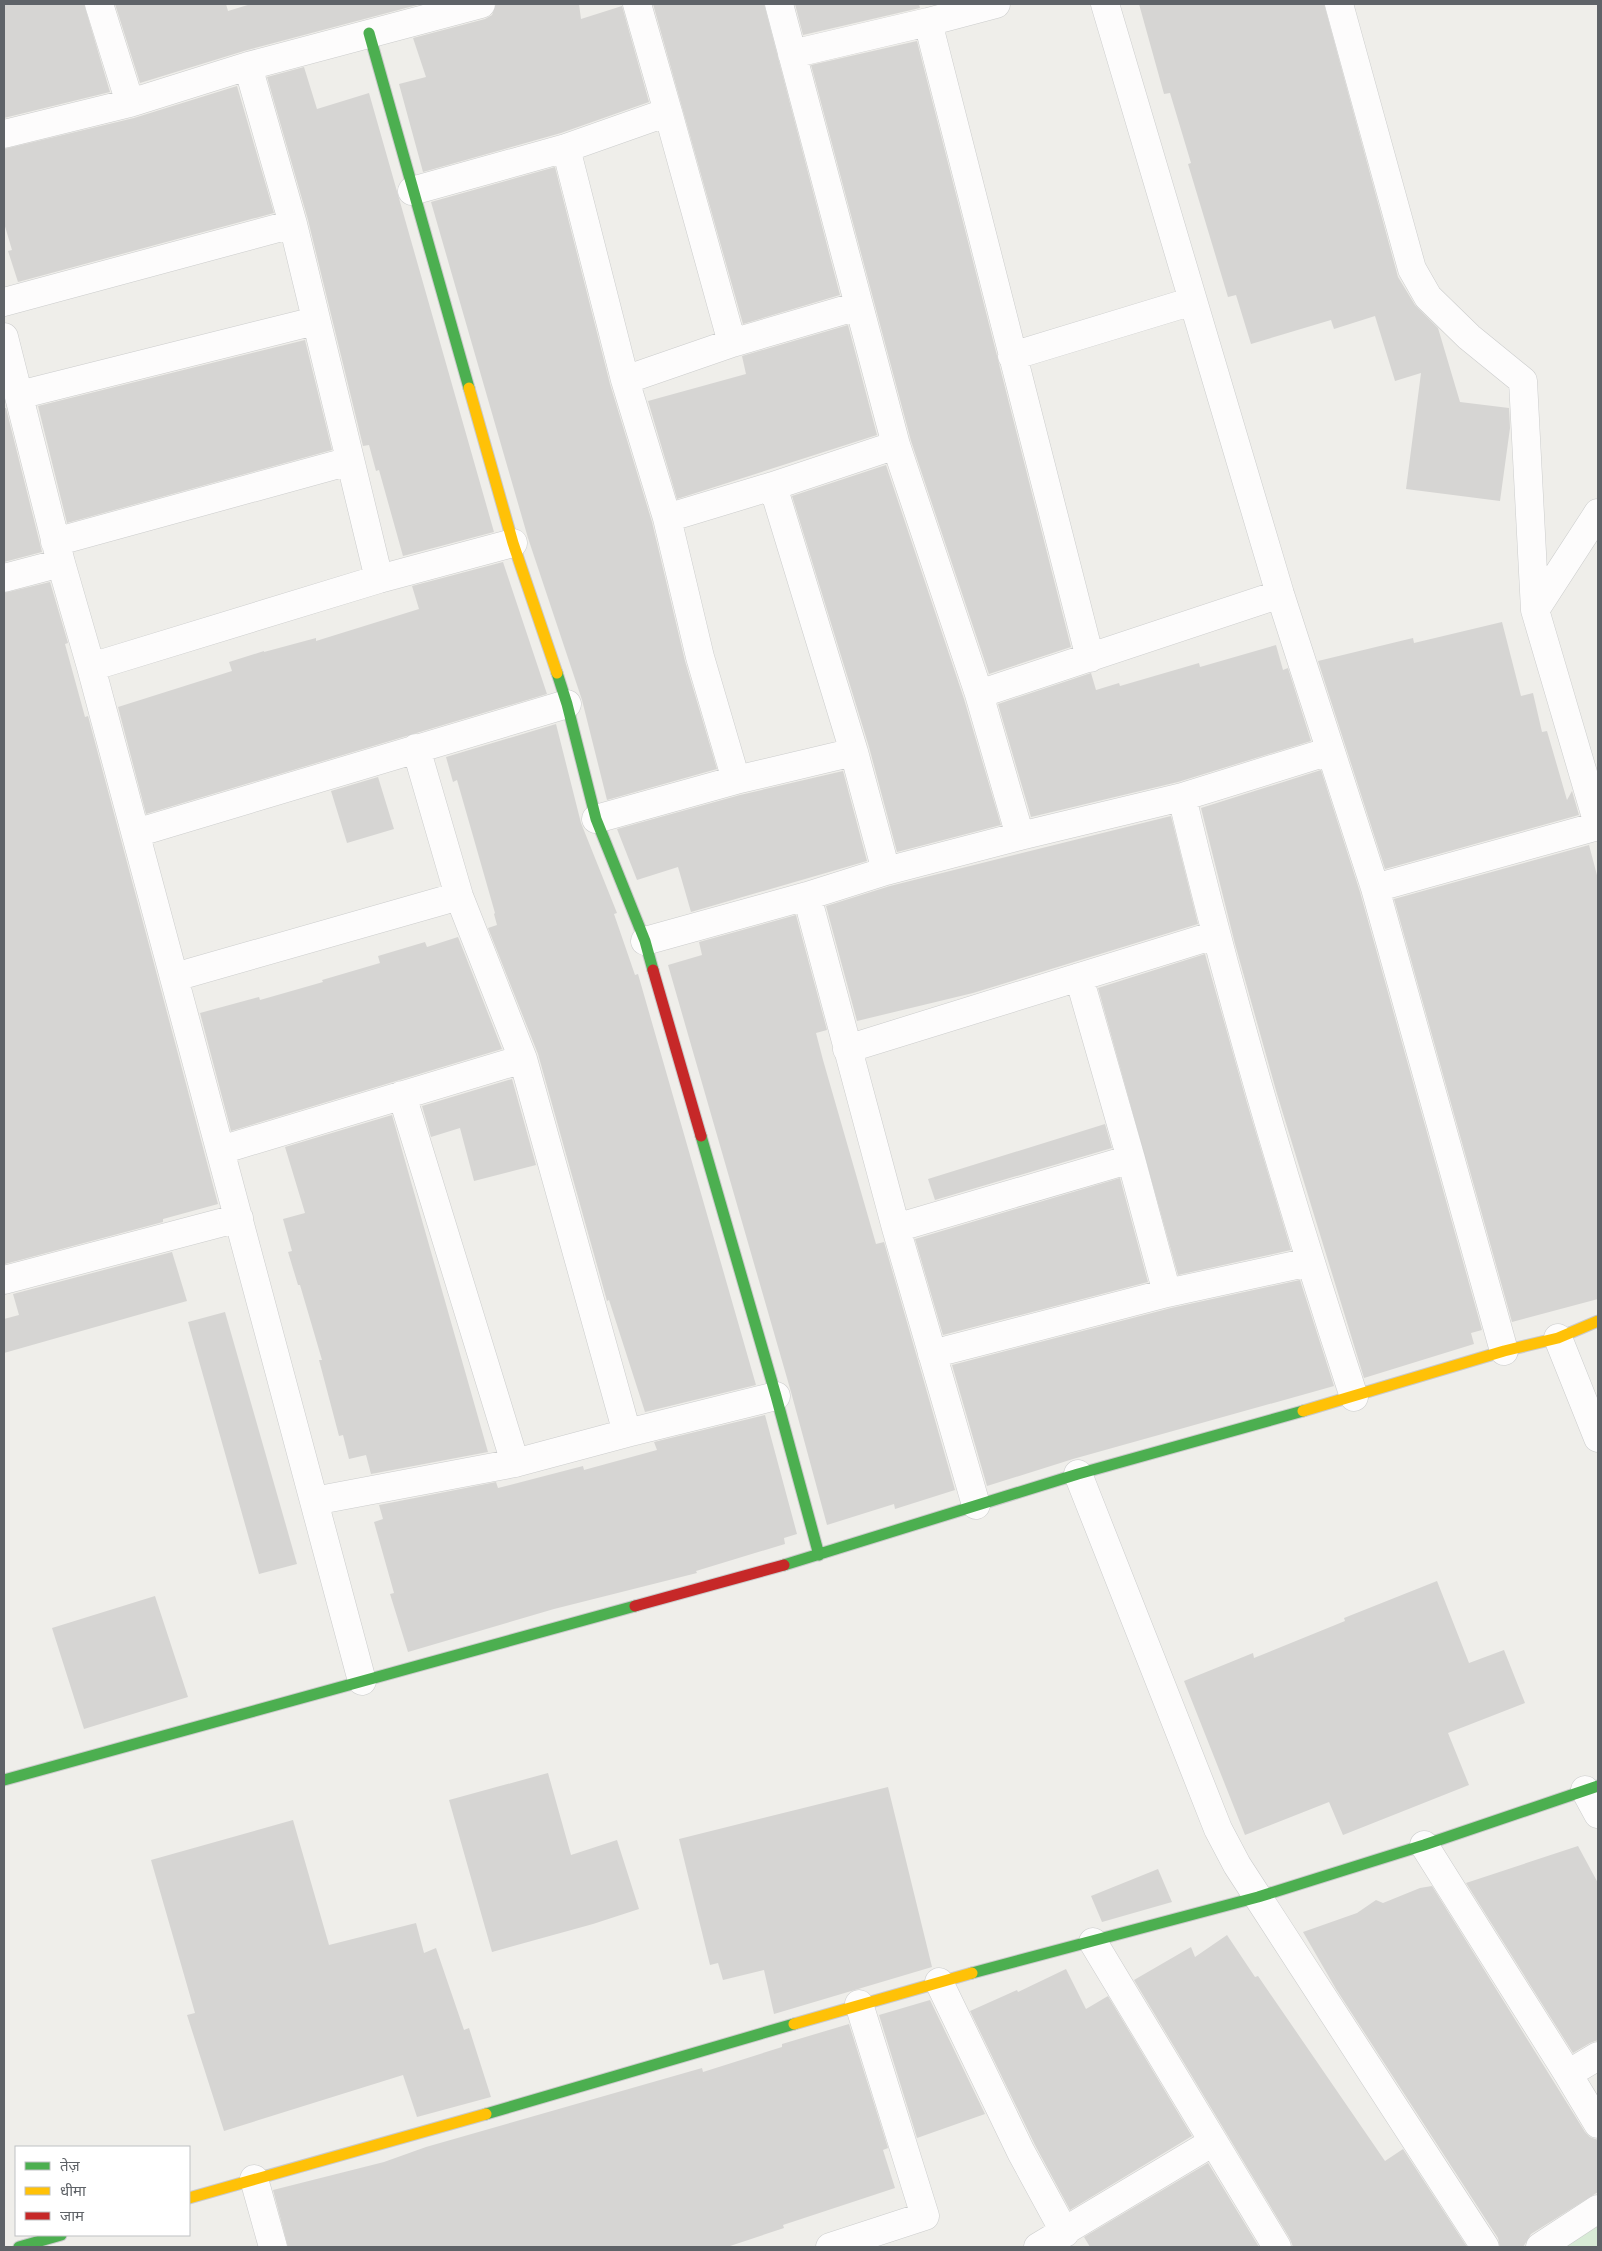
<svg xmlns="http://www.w3.org/2000/svg" width="1602" height="2251" font-family="'Exo 2','Noto Sans Devanagari',sans-serif">
	<style>
		.green { fill: #d8ebd6 }
		.building { fill: #d6d5d3 }
		.lines { fill: none; stroke-linecap: round; stroke-linejoin: round }
		.street-casing { stroke: #cbcccc; stroke-width: 29 }
		.fast-casing { stroke: #cacacb; stroke-width: 13 }
		.slow-casing { stroke: #cacacb; stroke-width: 13 }
		.jam-casing { stroke: #cacacb; stroke-width: 13 }
		.street { stroke: #fdfcfc; stroke-width: 28 }
		.fast { stroke: #4caf50; stroke-width: 11 }
		.slow { stroke: #ffc107; stroke-width: 11 }
		.jam { stroke: #c62828; stroke-width: 11 }
	</style>
	<rect width="100%" height="100%" fill="#efeeea"/>
	<path class="green" d="M1598,2224V2247H1562Z"/>
	<path class="building" d="M4,4H84L110,92L4,118Z
		M115,4H226L228,11L251,4H421L244,51L140,83Z
		M496,4H579L581,19L622,6L649,102L561,133L423,172L399,84L426,77L413,38L485,19L492,15Z
		M653,4H764L840,295L743,324Z
		M795,4H919L920,8L803,35Z
		M1139,4H1324L1398,277L1415,305L1438,328L1460,402L1509,408L1510,428L1500,501L1406,489L1421,373L1395,381L1375,316L1334,329L1331,320L1251,344L1236,295L1228,297L1188,164L1191,163L1170,93L1164,94Z
		M917,41L1071,647L989,674L911,441L811,65Z
		M304,67L317,109L369,93L494,532L403,556L379,470L376,471L369,445L363,446L308,220L267,77Z
		M237,86L274,213L18,282L8,251L12,250L4,223V149L134,118Z
		M555,167L610,384L652,522L685,661L717,769L607,800L582,700L528,538L431,202Z
		M848,325L877,435L677,499L648,401L746,374L742,356Z
		M305,340L332,450L67,523L38,406Z
		M4,408H6L42,552L4,562Z
		M886,465L964,699L1001,825L897,852L869,747L792,496Z
		M503,562L547,694L146,814L118,707L232,671L229,662L264,651V652L316,638V641L419,609L412,586Z
		M50,582L68,643L65,644L85,717L88,716L218,1204L163,1219V1222L5,1264L4,593Z
		M1502,622L1521,696L1533,693L1542,732L1547,731L1567,800L1572,791L1579,815L1385,869L1318,661L1413,638L1414,643Z
		M1276,645L1283,670L1288,668L1311,741L1178,782L1031,817L998,704L1091,673L1096,690L1119,683L1120,686L1199,663L1200,667Z
		M556,724L581,823L617,913L614,914L635,975L638,974L756,1385L645,1412L609,1300L607,1301L538,1054L488,928L497,925L494,914L495,913L457,780L453,782L446,757Z
		M1321,770L1360,892L1482,1330L1471,1333L1474,1344L1364,1378L1277,1094L1235,944L1201,808Z
		M843,771L867,861L691,912L678,867L637,880L617,829L740,795Z
		M378,777L394,829L347,843L331,791Z
		M1171,816L1198,924L973,993L857,1021L826,906L890,886Z
		M1589,845L1598,879V1299L1512,1322L1394,899Z
		M796,915L827,1030L816,1033L823,1060L876,1244L884,1242L955,1490L895,1509L894,1504L827,1525L791,1392L668,965L702,955L699,942Z
		M458,937L502,1049L231,1131L200,1013L259,997L260,1000L323,982L322,980L380,963L378,956L425,942L427,947Z
		M1205,954L1247,1103L1291,1250L1178,1275L1098,988Z
		M512,1079L536,1165L474,1181L460,1128L431,1137L422,1106Z
		M392,1115L488,1452L371,1474L366,1455L349,1459L343,1435L339,1436L319,1360H322L300,1285H298L288,1252L292,1251L283,1219L305,1213L285,1147Z
		M1105,1124L1112,1148L935,1200L928,1179Z
		M1120,1178L1148,1282L943,1335L915,1239Z
		M172,1252L187,1301L4,1353V1319L19,1315L13,1294Z
		M1300,1280L1334,1386L1073,1459L987,1486L952,1365L1171,1308Z
		M225,1312L297,1564L259,1574L188,1322Z
		M765,1415L797,1534L784,1538L785,1544L696,1571L697,1573L554,1609L408,1652L390,1594L394,1593L374,1522L383,1519L379,1505L496,1482L498,1488L583,1466L584,1470L657,1450L654,1442Z
		M1437,1581L1469,1663L1504,1650L1525,1703L1448,1733L1469,1785L1343,1835L1329,1802L1245,1835L1184,1681L1253,1653L1254,1658L1345,1621L1344,1618Z
		M155,1596L188,1697L84,1729L52,1628Z
		M548,1773L571,1855L617,1840L639,1909L593,1924L492,1952L449,1800Z
		M888,1787L932,1967L774,2014L764,1970L723,1980L718,1963L710,1965L679,1839Z
		M293,1820L329,1945L416,1923L424,1953L436,1948L464,2030L469,2028L491,2097L417,2117L403,2075L224,2131L187,2015L195,2013L151,1860Z
		M1578,1846L1598,1883V2040L1590,2043L1573,2053L1466,1883Z
		M1158,1869L1172,1902L1102,1922L1091,1896Z
		M1432,1886L1585,2132L1590,2137L1598,2140V2192L1531,2234L1523,2247H1500L1498,2238L1336,1989L1303,1932L1357,1913L1376,1900L1383,1903L1420,1888Z
		M1227,1935L1255,1977L1258,1976L1385,2161L1403,2149L1467,2247H1293L1290,2239L1134,1980L1191,1947L1195,1957Z
		M1066,1969L1086,2009L1108,1996L1192,2136L1070,2210L1035,2145L970,2011L1017,1990L1018,1992Z
		M930,2000L985,2114L917,2138L879,2015Z
		M849,2024L888,2148L883,2150L895,2188L783,2225L784,2228L727,2247H288L273,2190L384,2162L426,2147L702,2068L703,2072L782,2047V2044Z
		M1208,2163L1259,2247H1090L1084,2237Z"/>
	<g class="lines">
		<defs>
			<path id="street" d="M99,4L130,103
				M779,4L896,445L979,694L1020,836
				M996,4L928,22L1090,658
				M1105,4L1280,594L1375,888L1504,1351
				M1339,4L1412,269L1428,297L1469,337L1523,381L1535,610L1598,824
				M792,54L928,22
				M248,66L293,224L379,579
				M4,134L130,103L248,66L481,4
				M566,148L625,380L667,518L700,657L736,780
				M412,191L566,148L668,112L637,4
				M4,302L293,224
				M4,337L61,563L91,667L362,1681
				M732,343L858,306
				M1012,356L1193,301
				M625,380L732,343L668,112
				M19,395L315,321
				M773,486L896,445
				M667,518L773,486L854,752L886,871
				M55,542L350,461
				M4,578L61,563
				M1535,610L1598,513
				M91,667L379,579L513,543
				M979,694L1280,594
				M1182,797C1230,999 1289,1199 1354,1397
				M596,819L736,780L854,752
				M136,833L567,704
				M1375,888L1598,826
				M807,896L896,1228L976,1505
				M645,941L807,896L886,871L1020,836L1182,797L1330,751
				M175,977L459,896
				M1079,977L1131,1159L1167,1293
				M847,1049L1215,935
				M402,1095L515,1463
				M221,1150L523,1059
				M896,1228L1131,1159
				M4,1280L239,1218
				M1558,1338L1598,1438
				M932,1354L1167,1293L1310,1262
				M627,1433L776,1396
				M1078,1474L1218,1829L1237,1865L1485,2247
				M314,1501L515,1463L627,1433L523,1059L459,896L416,748
				M1585,1790L1598,1814
				M1424,1845L1568,2074
				M1093,1942L1277,2247
				M939,1982L1021,2152L1065,2233
				M1598,2056L1568,2074L1598,2124
				M254,2179L273,2247
				M830,2247L925,2216L859,2004
				M1038,2247L1213,2142
				M1540,2247L1598,2209"/>
			<path id="fast" d="M369,33L469,388
				M557,673L567,704L596,819L645,941L653,970
				M701,1136L776,1396L819,1555
				M784,1565L1078,1474L1303,1411
				M4,1780L635,1606
				M972,1973L1258,1897L1424,1845L1598,1786
				M486,2114L794,2024
				M19,2247L61,2235"/>
			<path id="slow" d="M469,388L513,543L557,673
				M1303,1411L1504,1351L1558,1338L1598,1321
				M794,2024L972,1973
				M189,2198L486,2114"/>
			<path id="jam" d="M653,970L701,1136
				M635,1606L784,1565"/>
		</defs>
		<use href="#street" class="street-casing"/>
		<use href="#fast" class="fast-casing"/>
		<use href="#slow" class="slow-casing"/>
		<use href="#jam" class="jam-casing"/>
		<use href="#street" class="street"/>
		<use href="#fast" class="fast"/>
		<use href="#slow" class="slow"/>
		<use href="#jam" class="jam"/>
	</g>
	<rect width="1602" height="2251" fill="none" stroke="#5f6368" stroke-width="10"/>
	<rect x="15" y="2146" width="175" height="90" fill="#ffffff" stroke="#bfc1c3"/>
	<rect x="25" y="2162" width="25" height="8" fill="#4caf50" stroke="#bfc1c3"/>
	<text x="60" y="2171" font-size="15" fill="#5f6368">तेज़</text>
	<rect x="25" y="2187" width="25" height="8" fill="#ffc107" stroke="#bfc1c3"/>
	<text x="60" y="2196" font-size="15" fill="#5f6368">धीमा</text>
	<rect x="25" y="2212" width="25" height="8" fill="#c62828" stroke="#bfc1c3"/>
	<text x="60" y="2221" font-size="15" fill="#5f6368">जाम</text>
</svg>
